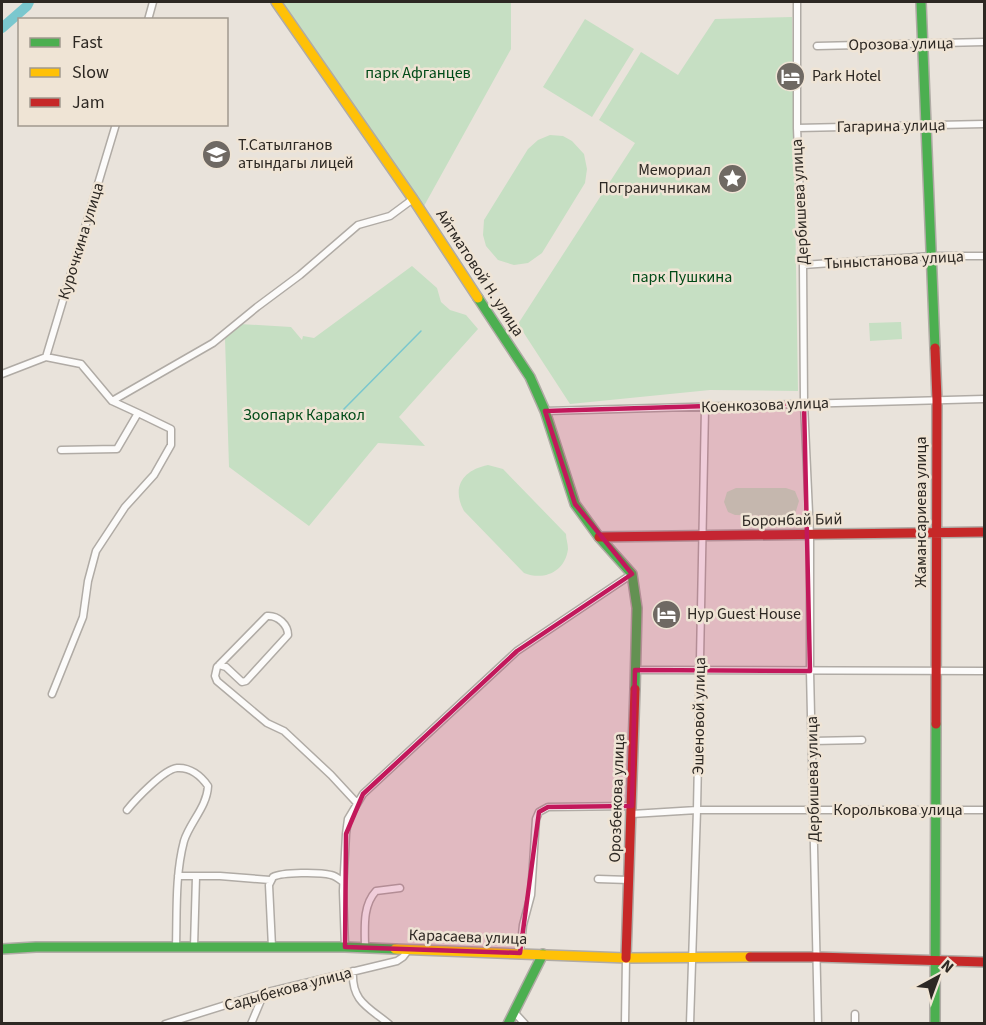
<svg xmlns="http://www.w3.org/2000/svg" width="986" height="1025" font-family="'Source Sans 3',sans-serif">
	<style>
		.green { fill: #c6dfc3 }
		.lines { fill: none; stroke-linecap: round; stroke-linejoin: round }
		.stream { stroke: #7ac7ce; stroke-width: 1.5 }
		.river { stroke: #7ac7ce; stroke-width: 10 }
		.street-casing { stroke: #b0aba5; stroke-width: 9 }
		.fast-casing { stroke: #b0aba5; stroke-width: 12 }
		.slow-casing { stroke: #b0aba5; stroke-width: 12 }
		.jam-casing { stroke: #b0aba5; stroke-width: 12 }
		.street { stroke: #fcfbfa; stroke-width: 6 }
		.fast { stroke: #4caf50; stroke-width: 9 }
		.slow { stroke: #ffc107; stroke-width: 9 }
		.jam { stroke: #c62828; stroke-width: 9 }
		.marked { fill: #c2185b; fill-opacity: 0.2; stroke: #c2185b; stroke-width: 4.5; stroke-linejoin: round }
		.labels { text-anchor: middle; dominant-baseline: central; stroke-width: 5; stroke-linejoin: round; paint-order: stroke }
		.street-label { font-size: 16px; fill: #2d2823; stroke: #efe4d5 }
		.park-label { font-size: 16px; fill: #004a17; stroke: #efe4d5 }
		.poi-label { font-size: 16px; fill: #2d2823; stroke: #efe4d5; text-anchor: start }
	</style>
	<rect width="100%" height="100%" fill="#e9e3db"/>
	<path class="green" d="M283,2H511V49L424,206Z
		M792,17L798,391L710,390L570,404L518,324L635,143L599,120L641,52L678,75L715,19Z
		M585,19L634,49L592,117L543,87Z
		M550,135L563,136L572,141L584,154L587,169L585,183L542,253L528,263L514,265L498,260L486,246L483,235L484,220L528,149L538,140Z
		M412,266L437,288L441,302L450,310L466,315L478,329L399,417L425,446L378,443L309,526L229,467L225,338L240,324L291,327L302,340L303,336L314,338Z
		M901,322L902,339L870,341L869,323Z
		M488,465L503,469L566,534C566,539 568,544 568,549C565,572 544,581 524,573L464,511C451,487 463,470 488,465Z
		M736,488H786L795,491L799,501L796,511L787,516L735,515L728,512L724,502L727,492Z"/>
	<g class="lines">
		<path class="stream" d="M343,410L421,331"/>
		<path class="river" d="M2,28L27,6L29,2"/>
		<defs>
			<path id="street" d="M797,2V128L803,265L804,403L810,535V671L818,1024
				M148,20L153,2
				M817,46L984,42
				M797,128L984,124
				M803,265L931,256H984
				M46,357L116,124
				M46,357L81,364L112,401L138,413L117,449L61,450
				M2,374L46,357
				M112,401L213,343L257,307L300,275L358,225L390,216L413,199
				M545,411L984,399
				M219,665L226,667L242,682L246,681L288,635C288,625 278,615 267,616L217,667L215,676L217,681L267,723L284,731L331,775L356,802
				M635,670L984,671
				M52,694L83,617L88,581L96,551L125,507L154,475L171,445V429L138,413
				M812,741L862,740
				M127,810C135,800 164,769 177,768C190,767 201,776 208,786C207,807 190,822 184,841C175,875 177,912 176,947
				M632,814L697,810H984
				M178,876H220L270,880
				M598,879L629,880
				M194,947L196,877
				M272,947L269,885L273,877C282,872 320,872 331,875C336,876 339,879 343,882
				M345,947L343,891L346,834L348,819L363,794L517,651L632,574
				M365,948C365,929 362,906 376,891L400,888
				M520,953L523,925L531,895L536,819L539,812L548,807L632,806
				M353,971C351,1001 368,1007 389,1024
				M514,1012L525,1024
				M855,1014V1024
				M165,1024L264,993L397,961L403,957L409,949
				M251,1024L264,993
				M625,1024L626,958
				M690,1024L697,810L705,408"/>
			<path id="fast" d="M921,2L935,348
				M478,298L530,377L545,411L575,504L599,537L632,574L637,608L635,689
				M2,949L36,947H345L395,949
				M508,1024L543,954
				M935,1024L936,724"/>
			<path id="slow" d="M276,2L413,199L478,298
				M395,949L626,958L750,957"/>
			<path id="jam" d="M935,348L937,400L936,724
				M599,537L984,532
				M750,957H816L984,962
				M626,958L635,689"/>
		</defs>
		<use href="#street" class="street-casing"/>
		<use href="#fast" class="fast-casing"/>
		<use href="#slow" class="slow-casing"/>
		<use href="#jam" class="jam-casing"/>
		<use href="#street" class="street"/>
		<use href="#fast" class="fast"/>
		<use href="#slow" class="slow"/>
		<use href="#jam" class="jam"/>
	</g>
	<path class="marked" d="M804,403L810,671L635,670L632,806L548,807L539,812L520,953L345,947L346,834L363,794L517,651L632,574L575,504L545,411Z"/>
	<defs>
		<symbol id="hotel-disc" viewBox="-11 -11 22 22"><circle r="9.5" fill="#6f6963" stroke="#efe4d5"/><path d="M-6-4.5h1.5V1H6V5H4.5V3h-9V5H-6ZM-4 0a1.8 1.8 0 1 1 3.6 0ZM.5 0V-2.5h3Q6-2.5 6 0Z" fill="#fff"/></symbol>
		<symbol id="school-disc" viewBox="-11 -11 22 22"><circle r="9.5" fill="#6f6963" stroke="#efe4d5"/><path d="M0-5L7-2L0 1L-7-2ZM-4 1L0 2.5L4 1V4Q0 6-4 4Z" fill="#fff"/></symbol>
		<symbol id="sight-disc" viewBox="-11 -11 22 22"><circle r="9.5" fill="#6f6963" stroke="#efe4d5"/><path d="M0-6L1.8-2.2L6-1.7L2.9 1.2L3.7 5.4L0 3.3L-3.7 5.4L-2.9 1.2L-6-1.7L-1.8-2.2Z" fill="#fff"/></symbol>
	</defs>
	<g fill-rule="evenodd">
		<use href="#hotel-disc" x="774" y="60" width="33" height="33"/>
		<use href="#school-disc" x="200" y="138" width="33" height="33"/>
		<use href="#sight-disc" x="716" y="162" width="33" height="33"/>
		<use href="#hotel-disc" x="650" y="598" width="33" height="33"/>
	</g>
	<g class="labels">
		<g class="street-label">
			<text transform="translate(901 44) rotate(-1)">Орозова улица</text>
			<text transform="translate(891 126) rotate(-1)">Гагарина улица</text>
			<text transform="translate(800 202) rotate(-93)">Дербишева улица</text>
			<text transform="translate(81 241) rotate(-73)">Курочкина улица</text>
			<text transform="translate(894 260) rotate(-3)">Тыныстанова улица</text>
			<text transform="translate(480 273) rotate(57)">Айтматовой Н. улица</text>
			<text transform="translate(765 405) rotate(-2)">Коенкозова улица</text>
			<text transform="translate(921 512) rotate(-90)">Жамансариева улица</text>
			<text transform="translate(792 520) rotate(-1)">Боронбай Бий</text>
			<text transform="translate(699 716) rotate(-89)">Эшеновой улица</text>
			<text transform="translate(813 779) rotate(-91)">Дербишева улица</text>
			<text transform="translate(617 798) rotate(-88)">Орозбекова улица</text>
			<text x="898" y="810">Королькова улица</text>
			<text transform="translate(468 937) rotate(2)">Карасаева улица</text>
			<text transform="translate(288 989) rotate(-15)">Садыбекова улица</text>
		</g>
		<g class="park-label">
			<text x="418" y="73">парк Афганцев</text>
			<text x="682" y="277">парк Пушкина</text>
			<text x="304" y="415">Зоопарк Каракол</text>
		</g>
		<g class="poi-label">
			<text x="812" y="76">Park Hotel</text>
			<text x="238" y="145">Т.Сатылганов<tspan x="238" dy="18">атындагы лицей</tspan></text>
			<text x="711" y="170" text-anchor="end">Мемориал<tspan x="711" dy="18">Пограничникам</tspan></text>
			<text x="687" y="614">Нур Guest House</text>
		</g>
	</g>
	<rect width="986" height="1025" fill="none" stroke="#2d2823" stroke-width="6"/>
	<rect x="18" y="18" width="210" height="108" fill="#efe4d5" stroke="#a1998e" stroke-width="1.5"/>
	<rect x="30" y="38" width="30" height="9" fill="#4caf50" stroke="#a1998e" stroke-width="1.5"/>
	<text x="72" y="48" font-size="18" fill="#2d2823">Fast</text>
	<rect x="30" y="68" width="30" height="9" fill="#ffc107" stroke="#a1998e" stroke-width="1.5"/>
	<text x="72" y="78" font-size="18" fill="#2d2823">Slow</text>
	<rect x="30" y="98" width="30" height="9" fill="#c62828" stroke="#a1998e" stroke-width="1.5"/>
	<text x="72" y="108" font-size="18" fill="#2d2823">Jam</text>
	<g transform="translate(938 977) rotate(41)" stroke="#efe4d5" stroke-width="4.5" paint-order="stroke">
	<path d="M0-4.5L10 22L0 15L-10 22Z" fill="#2d2823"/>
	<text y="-9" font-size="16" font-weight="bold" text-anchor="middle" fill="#2d2823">N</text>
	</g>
</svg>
